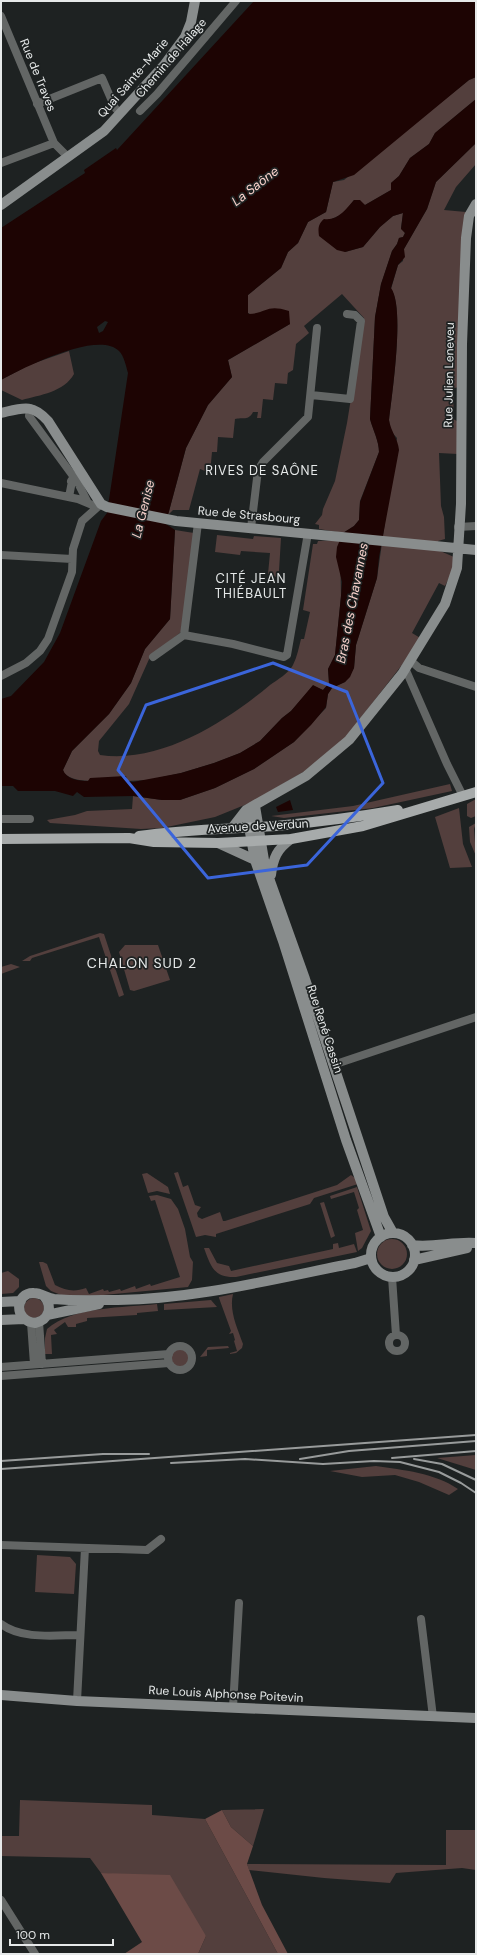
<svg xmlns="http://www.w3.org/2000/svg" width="477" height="1955" font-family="'DM Sans',sans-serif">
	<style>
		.green { fill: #533f3d }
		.forest { fill: #6c4b47 }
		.water { fill: #1d0403; fill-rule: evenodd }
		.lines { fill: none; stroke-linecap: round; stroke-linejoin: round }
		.street { stroke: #636665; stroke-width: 8 }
		.secondary { stroke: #898d8d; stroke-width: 10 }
		.primary { stroke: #a7abab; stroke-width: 10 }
		.rail { stroke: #989b9b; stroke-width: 2 }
		.marked { fill: none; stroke: #3b65db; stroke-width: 3; stroke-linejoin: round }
		.labels { text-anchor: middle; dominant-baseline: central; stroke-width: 3.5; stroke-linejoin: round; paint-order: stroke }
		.street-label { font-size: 12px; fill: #e6e9e9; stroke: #1e2222 }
		.water-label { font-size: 13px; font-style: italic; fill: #fad3cd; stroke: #1e2222 }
		.neighbourhood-label { font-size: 13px; letter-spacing: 1px; fill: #e6e9e9; stroke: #1e2222 }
		.quarter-label { font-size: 14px; letter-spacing: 1px; fill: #e6e9e9; stroke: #1e2222 }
	</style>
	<rect width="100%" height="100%" fill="#1e2222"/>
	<path class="green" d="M476,77V99L435,133L429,144L410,158L399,176L391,183V190L365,205L354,200L343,214L329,220L345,252L363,247L380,227L393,216L403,213L401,228L405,233L403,237L399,238L397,244L392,251L381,284L375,317L370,419C373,430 379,441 379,452L360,501L359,520L354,526L343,533L319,529V525L315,524L322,515L323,509L335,481L347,423L364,318L342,294L304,326L309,333L296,344L293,370L288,373L287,384L275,383L273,400L263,399L261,418H257L258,412H253C249,421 242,417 235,419L233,438L218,437L217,452H212L210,473L200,469L189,510H173L168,515L186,448L208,405L232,377L228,360L290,324L250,314L248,313V295L281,268L288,252L298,243L308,222L326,212L333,182L344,180L469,80Z
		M476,143V164L456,187L444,210L466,212L460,387L454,388L453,419L457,421L458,454L439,453L441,506L444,517L445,539L438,541V550L454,557L452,572L445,586L439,583L412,633L422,639L346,737L305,771L252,802L215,817L162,828L141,829L50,823L47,820L75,815L87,811L132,809L133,796L162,800H180L215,788L254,769L294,742L326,708L328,694L332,688L345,682L354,668L356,645L377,578L397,438L390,430L389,420C392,394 405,307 391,289L398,265L403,261L404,249L427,209L436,182Z
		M69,351L74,374C64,392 40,395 22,400L1,390V380L29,365Z
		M175,530L194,533L181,632L150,657L129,704L99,741L98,751L100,755C160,764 226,722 270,685C277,680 289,673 293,665C297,657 299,647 301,639H304L310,612L303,610L313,544H317L318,541L340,540L341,596L335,655L328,669L329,683L323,690L313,686L291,711L282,718L260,741L240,753L214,763L181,773L149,780L127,781L125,776C107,778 79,787 64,773L63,770L72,751L109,714L131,683L145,649L170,619Z
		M217,535L253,539L254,536L281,538L279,571H277L276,577L268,574L270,553L241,551L240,555L215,552Z
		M450,784L452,791L373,808L284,818L271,816L353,806Z
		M476,799V816L471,818L467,816V804Z
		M459,808L463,844L472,867L450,868L435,817Z
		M476,823L474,829L476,856L470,842L469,827Z
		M100,933L104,934L124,995L119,997L99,937L32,958L30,961H22L30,956Z
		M125,945H158L170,980L134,991L130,990L119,952Z
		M11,964L20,967L1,974V967Z
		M178,1172L183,1187L188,1185L195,1205L201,1207L197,1213L198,1217L202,1219L220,1212L223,1221H225L337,1185L351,1175L355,1178L358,1184L314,1198L310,1204L216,1234V1237L205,1235L196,1237L174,1173Z
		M147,1173L168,1187L170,1194L157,1191L148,1193L142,1174Z
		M357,1187L371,1231L362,1248L358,1251L355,1233L363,1230L357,1210L359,1208L354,1192L331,1199L330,1196Z
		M157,1195L171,1199L178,1209L185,1229L190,1257L193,1262L192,1280L188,1287L93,1296L61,1295L51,1291L46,1286L39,1262H43L47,1264L55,1285C66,1291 75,1292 86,1288L89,1294L103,1289L104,1291L108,1290L109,1292L120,1289L121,1291L135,1286L136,1289L150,1284L151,1286L180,1277L155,1200L151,1201L149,1196Z
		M324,1202L335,1236L331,1238L320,1203Z
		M377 1254a15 15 0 1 1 30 0a15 15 0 1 1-30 0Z
		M338,1243L339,1248L354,1244L357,1252L236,1277C214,1278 211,1267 204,1248H209L217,1263L229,1266L231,1271L333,1249V1244Z
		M8,1271L19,1279V1287L13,1293L1,1294V1273Z
		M233,1294C229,1311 237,1327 243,1344L242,1348L236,1353L230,1354V1353L237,1351L234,1341L235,1340L233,1333L229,1334L231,1331L219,1298V1297Z
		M24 1308a10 10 0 1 1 20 0a10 10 0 1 1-20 0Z
		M211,1300L217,1307L164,1310V1304Z
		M157,1304L158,1311L137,1313V1315L87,1318V1321L76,1324V1327H68L65,1322L54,1330L57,1334L51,1335L52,1354H45V1338L47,1329C73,1306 124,1308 157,1304Z
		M228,1346L229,1348L207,1350V1356L200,1357L208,1347Z
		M171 1358a9 9 0 1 1 18 0a9 9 0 1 1-18 0Z
		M476,1455V1470L437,1458Z
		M376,1466C403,1470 435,1473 458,1489L449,1495L419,1482L395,1475L362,1477L330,1471Z
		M37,1555L70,1557L76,1564L74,1594L35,1592Z
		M20,1800L152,1805V1815L205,1819L278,1954H198L206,1936L126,1875L101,1873L90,1858L1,1856V1836H19Z
		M264,1809L253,1846L231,1827L222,1810Z
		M446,1830H476V1870L462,1868L396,1873L390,1883L324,1878L249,1870L247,1864L446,1865Z"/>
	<path class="forest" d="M222,1810L231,1827L253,1846L247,1864L262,1905L288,1954H278L205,1819Z
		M101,1873L170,1875L206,1936L198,1954H124L142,1942Z"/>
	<path class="water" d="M254,1H476V77L469,80L354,175L333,182L326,212L308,222L298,243L288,252L281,268L248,295V313L249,314C268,313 266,304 289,311L290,324L228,360L232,377L208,405L186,448L168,515L166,524L175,530L170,619L145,649L131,683L109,714L72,751L63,770C66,779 79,781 88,781L90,778L126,776L127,781L133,782L181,773L214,763L240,753L260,741L282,718L291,711L313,685L323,690L329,683L328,669L335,655L341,596L342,582L336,557L337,547L343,533L354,526L359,520L360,502L379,452C379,441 373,430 370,419L375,317L381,284L392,251L397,244L399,238L403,237L405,233L401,229L403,213L393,216L380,227L363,247L345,252L337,250L319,236C318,229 318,224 324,219C338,221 346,209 354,200H360L365,205L391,190V183L399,176L410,158L429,144L435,133L476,99V143L436,182L427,209L404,249L405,257L398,265L391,288C405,307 392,394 389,420C391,432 398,439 399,450L379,557L377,578L356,645L354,668L350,677L345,682L332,688L328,694L326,707L311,725L294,742L254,769L215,788L180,800H162L133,796L84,797L77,792L73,796L55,791H18L13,786H1V699L11,696L44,662L60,633L101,521L107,513L128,373C126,366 124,356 119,351C98,330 23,368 1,380V228L85,173L84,170L116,148L117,150ZM105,321L108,322L103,331L99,333L97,327Z
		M290,800L293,810L278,812L276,807Z"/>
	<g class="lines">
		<path class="street" d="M1,16L54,143L68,157
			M37,104L102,78L115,108L120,113
			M140,111L157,94L236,1
			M1,163L54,143
			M311,395L350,399L361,321L355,315L347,314
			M30,408L29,416L73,476L77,478L84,476
			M71,481L78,483L88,503
			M1,483L78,499L97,507
			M69,497L73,476
			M458,527L476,526
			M251,528L258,470L263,462L308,417L317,328
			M1,555L72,559
			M184,635L233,644L284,657L287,655L308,533
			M153,657L184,635L198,523
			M411,661L419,668L476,687
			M405,668L447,764L463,796
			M1,676L26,663L40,651L48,639L72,572L73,549L82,521L101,504
			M1,819H30
			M333,1065L476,1017
			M392,1277L396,1335
			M39,1322L42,1364
			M31,1323L34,1364
			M389 1343a8 8 0 1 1 16 0a8 8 0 1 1-16 0Z
			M168 1358a12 12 0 1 1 24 0a12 12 0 1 1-24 0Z
			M1,1367L169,1354
			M1,1376L169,1363
			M1,1545L147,1550L161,1539
			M421,1619L433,1717
			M1,1624C22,1640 56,1635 80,1635
			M77,1701L85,1548
			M233,1707L239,1603
			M1,1900L35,1954"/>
		<path class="secondary" d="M1,205L104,131L165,64L185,37L191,22L195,1
			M1,413C22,408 32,403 48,421L101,504L107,507L176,521L476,550
			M255,806L264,860L270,881L305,979L384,1217L393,1233
			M246,810L255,860L283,941L346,1140L381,1237
			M232,828L246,810L306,776L349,740L402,674L445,604L457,568L461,504L462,344L466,238L469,216L476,204
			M218,843L255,860
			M271,875C273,858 277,849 291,839
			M371 1255a22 22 0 1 1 44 0a22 22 0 1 1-44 0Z
			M412,1245C433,1248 455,1241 476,1243
			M414,1260L467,1248
			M44,1296C53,1307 49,1320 35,1323C13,1321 15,1292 34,1293C41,1293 47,1298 54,1299C75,1301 97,1300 118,1300C198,1299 277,1278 355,1263L371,1258
			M1,1302L21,1301
			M47,1315L99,1304
			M1,1320L24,1319
			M1,1695L77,1701L476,1718"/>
		<path class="primary" d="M139,836C185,829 231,829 276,826C317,822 357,817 398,810
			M1,839L129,838L154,842L218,843L291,839L363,826L476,792"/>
		<path class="rail" d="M392,1458L476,1451
			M300,1459L349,1451L476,1441
			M414,1459L442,1464L476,1480
			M1,1461L103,1454H149
			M171,1463L245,1459L323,1464L374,1461L400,1462L439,1472L461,1483L476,1493
			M1,1469L476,1435"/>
	</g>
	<path class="marked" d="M273,663L347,692L383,783L307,865L208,878L118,770L146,705Z"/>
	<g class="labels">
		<g class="street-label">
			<text transform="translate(171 58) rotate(-49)">Chemin de Halage</text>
			<text transform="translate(38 75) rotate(68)">Rue de Traves</text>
			<text transform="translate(133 78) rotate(-49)">Quai Sainte-Marie</text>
			<text transform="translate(449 375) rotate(-89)">Rue Julien Leneveu</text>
			<text transform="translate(249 515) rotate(5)">Rue de Strasbourg</text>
			<text transform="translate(258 826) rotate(-3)">Avenue de Verdun</text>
			<text transform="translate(325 1029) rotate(72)">Rue René Cassin</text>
			<text transform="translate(226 1694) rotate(3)">Rue Louis Alphonse Poitevin</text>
		</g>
		<g class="water-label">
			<text transform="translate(255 186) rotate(-38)">La Saône</text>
			<text transform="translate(143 509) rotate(-76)">La Genise</text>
			<text transform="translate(352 603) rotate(-79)">Bras des Chavannes</text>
		</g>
		<g class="neighbourhood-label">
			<text x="262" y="470">RIVES DE SAÔNE</text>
			<text x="251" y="578">CITÉ JEAN<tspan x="251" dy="15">THIÉBAULT</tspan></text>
		</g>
		<g class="quarter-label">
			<text x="142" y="963">CHALON SUD 2</text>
		</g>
	</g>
	<rect width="477" height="1955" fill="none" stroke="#e6e9e9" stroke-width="4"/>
	<path d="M10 1939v6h103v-6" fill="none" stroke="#e6e9e9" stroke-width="2"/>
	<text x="16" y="1939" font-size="12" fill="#e6e9e9" stroke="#1e2222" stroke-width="3" paint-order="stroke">100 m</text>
</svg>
